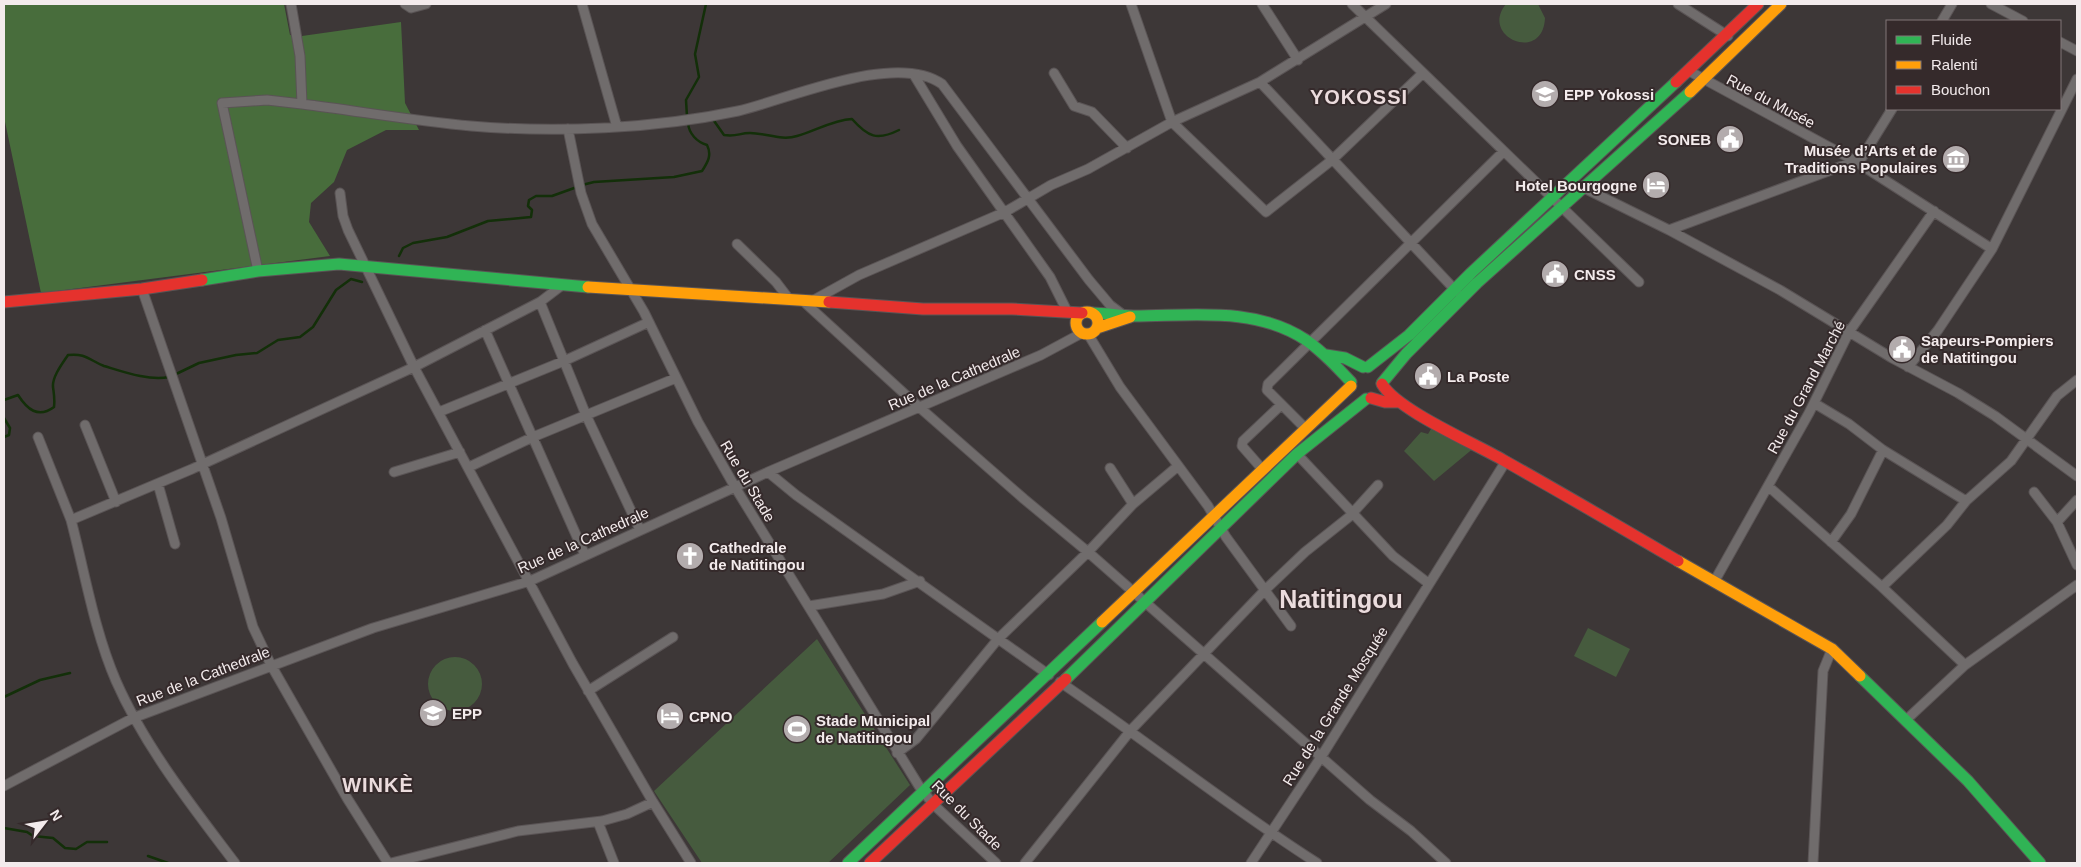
<svg xmlns="http://www.w3.org/2000/svg" width="2081" height="867" font-family="Arial,sans-serif">
	<style>
		.green { fill: #465b3e }
		.forest { fill: #486d3c }
		.lines { fill: none; stroke-linecap: round; stroke-linejoin: round }
		.stream { stroke: #132f09; stroke-width: 2.5 }
		.street-casing { stroke: #5a5455; stroke-width: 11 }
		.fast-casing { stroke: #5a5455; stroke-width: 13 }
		.slow-casing { stroke: #5a5455; stroke-width: 13 }
		.jam-casing { stroke: #5a5455; stroke-width: 13 }
		.street { stroke: #706c6c; stroke-width: 9 }
		.fast { stroke: #30b455; stroke-width: 11 }
		.slow { stroke: #ff9f0a; stroke-width: 11 }
		.jam { stroke: #e5322d; stroke-width: 11 }
		.labels { text-anchor: middle; dominant-baseline: central; stroke-width: 4; stroke-linejoin: round; paint-order: stroke }
		.poi-label { font-size: 15px; font-weight: bold; fill: #f3ebec; stroke: #352a2b; text-anchor: start }
		.street-label { font-size: 15px; fill: #f3ebec; stroke: #352a2b }
		.district-label { font-size: 20px; font-weight: bold; letter-spacing: 1px; fill: #ebdcdd; stroke: #352a2b }
		.town-label { font-size: 25px; font-weight: bold; fill: #ebdcdd; stroke: #352a2b }
	</style>
	<rect width="100%" height="100%" fill="#3d3737"/>
	<path class="green" d="M1506,4H1538L1545,18C1543,64 1479,37 1506,4Z
		M1434,424L1475,447L1434,481L1404,451L1421,432L1428,434Z
		M1588,628L1630,649L1616,677L1574,656Z
		M817,639L910,785L828,863H702L654,791Z
		M428 684a27 27 0 1 1 54 0a27 27 0 1 1-54 0Z"/>
	<path class="forest" d="M4,4H284L290,35L302,36L401,22L405,103L419,130H386L347,150L334,182L311,203L309,222L330,256L41,293L4,117Z"/>
	<g class="lines">
		<path class="stream" d="M687,117L686,100L699,77L695,54L706,4
			M712,118L724,135C737,137 739,133 750,133C766,133 781,141 797,136C815,131 833,120 852,119C868,137 877,141 899,130
			M582,185L594,182L674,177L702,171C708,162 712,155 707,145C697,142 689,134 688,123
			M399,256L403,248L413,243L447,237L488,221L531,217L532,210L528,206L529,200L536,196H552L577,187
			M174,375L199,363L236,355L257,353L278,340L300,337L313,327L336,290L351,279L362,282
			M4,400L18,395C27,409 38,419 54,407C55,399 54,395 53,387C52,377 62,364 68,355C86,353 89,360 104,366C124,372 149,381 169,377
			M4,418L10,428L9,435L4,437
			M4,697L40,680L70,673
			M4,828L27,832L33,836L53,838L65,848L76,849L87,842H107
			M148,856L168,863"/>
		<defs>
			<path id="street" d="M291,4L300,56L302,104C358,111 415,121 471,126C556,133 654,129 738,111C789,99 896,51 942,84L1089,280L1110,305L1122,314
				M405,4L411,8L426,4
				M582,4L617,127
				M1131,4L1172,122L1266,212L1332,160L1423,73
				M1262,4L1298,60
				M1352,4L1639,282
				M1678,4L1728,36
				M1991,4L2023,21
				M1942,21L1952,4
				M2060,42L2077,51
				M1689,71L1855,161L1992,249
				M1054,73L1074,106L1092,112L1127,148
				M914,75L957,146L1050,277L1067,311
				M1260,82L1457,292
				M568,129L581,193L592,224L644,312L698,422L735,487L919,786L933,804L996,863
				M1582,187L1669,230L1780,290L1892,358L1958,393L1995,416L2077,476
				M340,193L343,216L348,230L414,367L573,664L653,802L691,863
				M1669,230L1861,159L1892,109
				M737,244L776,282L789,299
				M258,271L222,103L267,100L302,104
				M142,289L221,518L253,627L271,665L347,798L388,863
				M803,301L919,407L1024,499L1088,552L1370,800L1411,831L1446,863
				M812,301L859,275L1005,212L1051,185L1088,169L1172,122L1260,82L1386,4
				M540,302L586,415L640,530
				M485,330L585,555
				M1088,334L1120,387L1208,506L1226,537L1291,626
				M1908,367L1938,330L1992,249L2077,79
				M1814,403L1849,424L1883,450L1966,501L2011,461L2057,396L2077,380
				M439,412L564,361L649,322
				M85,425L116,502
				M1306,429L1267,390L1268,384L1503,152
				M38,437L71,520
				M1297,454L1393,556L1428,583
				M469,467L533,437L676,378
				M1110,468L1133,504
				M1263,470L1242,446L1243,441L1281,405
				M394,472L460,452
				M768,472L796,495L1049,675
				M158,484L175,544
				M1768,486L1882,587L1965,665
				M2034,492L2057,522L2077,565
				M2057,522L2077,500
				M1831,542L1851,514L1883,450
				M1714,582L1809,413L1849,332L1934,211
				M1882,587L1947,525L1966,501
				M809,606L883,594L920,581
				M1060,682C1147,741 1229,807 1317,863
				M588,691L673,637
				M1906,720L1965,665L2077,585
				M897,753L916,739L998,639L1088,552L1133,504L1178,466
				M4,786L133,718L373,628L530,581L768,472L1041,355L1082,333
				M598,822L614,863
				M235,863C192,806 145,747 116,681C94,630 85,573 71,520L192,469L414,367L540,302L561,286
				M391,863L518,831L602,821L627,814L653,802
				M1025,863L1131,730L1265,590L1305,552L1349,517L1378,485
				M1251,863L1321,757L1506,461
				M1813,863L1823,671L1832,649"/>
			<path id="fast" d="M202,280L258,271L339,264L588,287
				M1092,313C1106,313 1120,316 1134,316C1192,316 1255,306 1306,340C1323,352 1337,367 1351,382
				M1326,355L1345,358L1363,367
				M1368,367L1409,335L1471,273L1676,82
				M1382,383L1406,354L1477,283L1690,92
				M1860,676L1968,781L2040,863
				M1066,679L1297,454L1366,399
				M848,863L1102,622"/>
			<path id="slow" d="M1690,92L1781,4
				M588,287L829,302
				M1076 323a11 11 0 1 1 22 0a11 11 0 1 1-22 0Z
				M1097,328L1130,317
				M1678,561L1832,649L1860,676
				M1102,622L1351,386"/>
			<path id="jam" d="M1676,82L1758,4
				M4,302L142,289L202,280
				M829,302L923,309H1012L1082,313
				M1382,384C1397,410 1474,443 1503,460C1562,493 1620,527 1678,561
				M1371,398L1385,402H1399
				M870,863L1066,679"/>
		</defs>
		<use href="#street" class="street-casing"/>
		<use href="#fast" class="fast-casing"/>
		<use href="#slow" class="slow-casing"/>
		<use href="#jam" class="jam-casing"/>
		<use href="#street" class="street"/>
		<use href="#fast" class="fast"/>
		<use href="#slow" class="slow"/>
		<use href="#jam" class="jam"/>
	</g>
	<defs>
		<symbol id="school-disc" viewBox="-11 -11 22 22"><circle r="9.5" fill="#b3acad" stroke="#352a2b"/><path d="M0-5L7-2L0 1L-7-2ZM-4 1L0 2.5L4 1V4Q0 6-4 4Z" fill="#fff"/></symbol>
		<symbol id="civic-disc" viewBox="-11 -11 22 22"><circle r="9.5" fill="#b3acad" stroke="#352a2b"/><path d="M-.6-6.5H3V-4.5H.6V-3L4-1V1h2V6H-6V1h2V-1L-.6-3ZM-1.2 2.5V6h2.4V2.5Z" fill="#fff"/></symbol>
		<symbol id="museum-disc" viewBox="-11 -11 22 22"><circle r="9.5" fill="#b3acad" stroke="#352a2b"/><path d="M0-6L6-3V-2H-6V-3ZM-5-1h2V3h-2ZM-1-1h2V3h-2ZM3-1h2V3H3ZM-6 4H6V6H-6Z" fill="#fff"/></symbol>
		<symbol id="hotel-disc" viewBox="-11 -11 22 22"><circle r="9.5" fill="#b3acad" stroke="#352a2b"/><path d="M-6-4.5h1.5V1H6V5H4.5V3h-9V5H-6ZM-4 0a1.8 1.8 0 1 1 3.6 0ZM.5 0V-2.5h3Q6-2.5 6 0Z" fill="#fff"/></symbol>
		<symbol id="church-disc" viewBox="-11 -11 22 22"><circle r="9.5" fill="#b3acad" stroke="#352a2b"/><path d="M-1.2-6h2.4v3.5h3.3v2.4h-3.3V6h-2.4V-.1h-3.3v-2.4h3.3Z" fill="#fff"/></symbol>
		<symbol id="stadium-disc" viewBox="-11 -11 22 22"><circle r="9.5" fill="#b3acad" stroke="#352a2b"/><path d="M0-5a6.5 5 0 1 0 0 10a6.5 5 0 1 0 0-10ZM-3.5-1.8h7v3.6h-7Z" fill="#fff"/></symbol>
	</defs>
	<g fill-rule="evenodd">
		<use href="#school-disc" x="1529" y="78" width="32" height="32"/>
		<use href="#civic-disc" x="1714" y="123" width="32" height="32"/>
		<use href="#museum-disc" x="1940" y="143" width="32" height="32"/>
		<use href="#hotel-disc" x="1640" y="169" width="32" height="32"/>
		<use href="#civic-disc" x="1539" y="258" width="32" height="32"/>
		<use href="#civic-disc" x="1886" y="333" width="32" height="32"/>
		<use href="#civic-disc" x="1412" y="360" width="32" height="32"/>
		<use href="#church-disc" x="674" y="540" width="32" height="32"/>
		<use href="#school-disc" x="417" y="697" width="32" height="32"/>
		<use href="#hotel-disc" x="654" y="700" width="32" height="32"/>
		<use href="#stadium-disc" x="781" y="713" width="32" height="32"/>
	</g>
	<g class="labels">
		<g class="poi-label">
			<text x="1564" y="94">EPP Yokossi</text>
			<text x="1711" y="139" text-anchor="end">SONEB</text>
			<text x="1937" y="150" text-anchor="end">Musée d’Arts et de<tspan x="1937" dy="17">Traditions Populaires</tspan></text>
			<text x="1637" y="185" text-anchor="end">Hotel Bourgogne</text>
			<text x="1574" y="274">CNSS</text>
			<text x="1921" y="340">Sapeurs-Pompiers<tspan x="1921" dy="17">de Natitingou</tspan></text>
			<text x="1447" y="376">La Poste</text>
			<text x="709" y="547">Cathedrale<tspan x="709" dy="17">de Natitingou</tspan></text>
			<text x="452" y="713">EPP</text>
			<text x="689" y="716">CPNO</text>
			<text x="816" y="720">Stade Municipal<tspan x="816" dy="17">de Natitingou</tspan></text>
		</g>
		<g class="street-label">
			<text transform="translate(1771 101) rotate(28)">Rue du Musée</text>
			<text transform="translate(954 378) rotate(-23)">Rue de la Cathedrale</text>
			<text transform="translate(1806 387) rotate(-62)">Rue du Grand Marché</text>
			<text transform="translate(748 481) rotate(59)">Rue du Stade</text>
			<text transform="translate(583 540) rotate(-24)">Rue de la Cathedrale</text>
			<text transform="translate(203 676) rotate(-21)">Rue de la Cathedrale</text>
			<text transform="translate(1335 706) rotate(-58)">Rue de la Grande Mosquée</text>
			<text transform="translate(967 815) rotate(45)">Rue du Stade</text>
		</g>
		<g class="district-label">
			<text x="1359" y="97">YOKOSSI</text>
			<text x="378" y="785">WINKÈ</text>
		</g>
		<g class="town-label">
			<text x="1341" y="599">Natitingou</text>
		</g>
	</g>
	<rect width="2081" height="867" fill="none" stroke="#f3ebec" stroke-width="10"/>
	<rect x="1886" y="20" width="175" height="90" fill="#352a2b" stroke="#817778"/>
	<rect x="1896" y="36" width="25" height="8" fill="#30b455" stroke="#817778"/>
	<text x="1931" y="45" font-size="15" fill="#f3ebec">Fluide</text>
	<rect x="1896" y="61" width="25" height="8" fill="#ff9f0a" stroke="#817778"/>
	<text x="1931" y="70" font-size="15" fill="#f3ebec">Ralenti</text>
	<rect x="1896" y="86" width="25" height="8" fill="#e5322d" stroke="#817778"/>
	<text x="1931" y="95" font-size="15" fill="#f3ebec">Bouchon</text>
	<g transform="translate(45 822) rotate(59)" stroke="#352a2b" stroke-width="4" paint-order="stroke">
	<path d="M0-4L9 19L0 12L-9 19Z" fill="#f3ebec"/>
	<text y="-8" font-size="14" font-weight="bold" text-anchor="middle" fill="#f3ebec">N</text>
	</g>
</svg>
